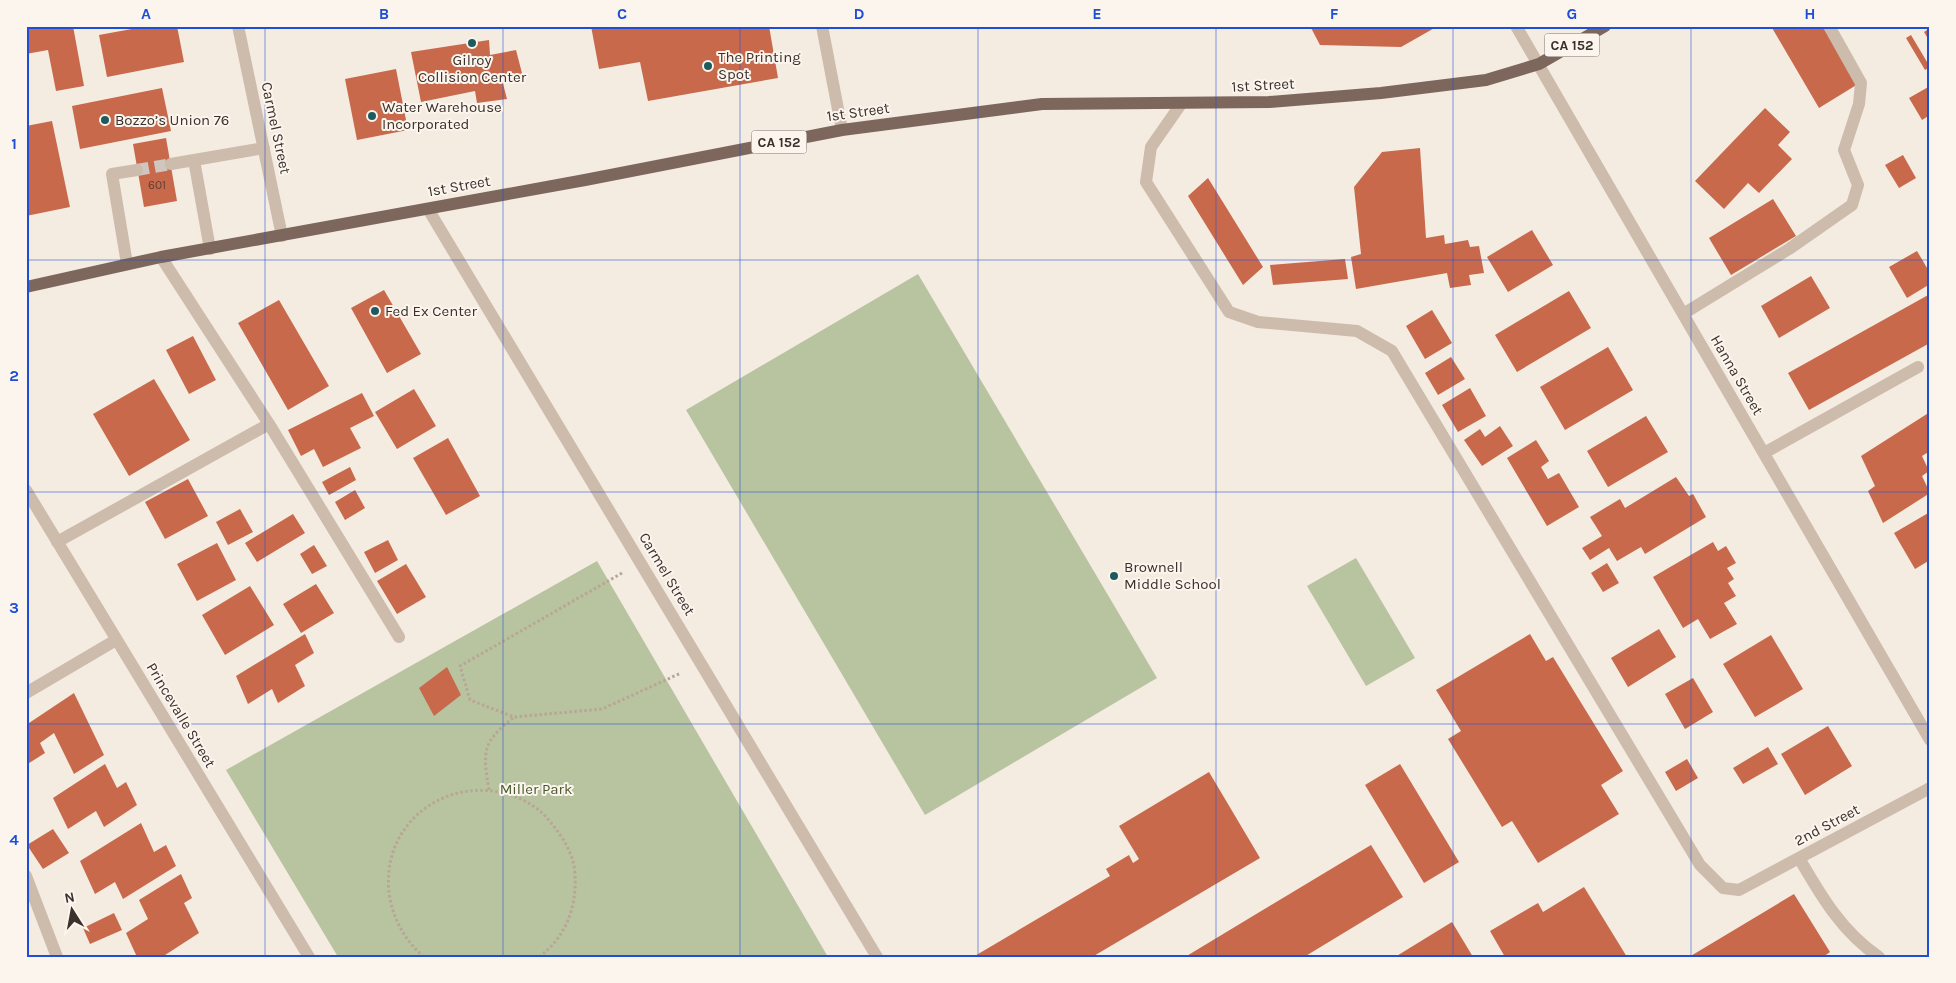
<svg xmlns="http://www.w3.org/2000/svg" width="1956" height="983" font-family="Karla,sans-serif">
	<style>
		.green { fill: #b8c4a0 }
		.building { fill: #c8694b }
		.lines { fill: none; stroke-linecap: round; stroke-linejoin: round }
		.minor-tunnel { stroke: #cfc6bd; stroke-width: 12; stroke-dasharray: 12 6; stroke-linecap: butt }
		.path { stroke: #b9a596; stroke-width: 3; stroke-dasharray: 2.5 2.5; stroke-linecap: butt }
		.minor { stroke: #cdbbac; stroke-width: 12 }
		.major { stroke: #7d675c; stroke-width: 12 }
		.grid { fill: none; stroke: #1d4ed8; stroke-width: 1; stroke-opacity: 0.55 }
		.poi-dot { fill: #1f5a5e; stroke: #fbf5ee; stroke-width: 2 }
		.labels { text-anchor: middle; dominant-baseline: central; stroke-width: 4; stroke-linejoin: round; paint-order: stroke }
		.number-label { font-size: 12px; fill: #5e3e33 }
		.shield { fill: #fbf5ee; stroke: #756b66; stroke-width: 1 }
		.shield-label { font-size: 14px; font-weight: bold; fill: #3b302b }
		.poi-label { font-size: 15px; fill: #3b302b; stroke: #fbf5ee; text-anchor: start }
		.street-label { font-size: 15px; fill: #3b302b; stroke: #fbf5ee }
		.park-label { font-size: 15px; fill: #4a5a2e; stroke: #fbf5ee }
		.neatline { fill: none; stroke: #1d4ed8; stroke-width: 2 }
		.grid-label { font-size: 16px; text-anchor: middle; font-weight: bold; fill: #1d4ed8 }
	</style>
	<rect width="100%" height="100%" fill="#f4ebe1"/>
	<path class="green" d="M918,274L1157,678L925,815L686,410Z
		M1356,558L1415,658L1366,686L1307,586Z
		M597,561L828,957H338L226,770Z"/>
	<path class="building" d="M26,26H73L84,86L56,91L48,50L26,54Z
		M148,26H177L184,62L107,77L99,35Z
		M591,26H769L778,78L648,101L640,62L599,69Z
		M1310,26H1438L1401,47L1320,45Z
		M1771,26H1824L1858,84L1819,108Z
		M1930,28V42L1924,32Z
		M1911,35L1930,67L1925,70L1906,38Z
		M489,40L490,55L516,50L523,77L502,80L507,99L477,103L475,91L421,102L411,52Z
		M396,69L408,130L357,140L345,79Z
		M1930,86V115L1922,120L1909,98Z
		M162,88L171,131L80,149L72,106Z
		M1765,108L1790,132L1778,145L1792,159L1759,193L1748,183L1724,209L1695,181Z
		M52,121L70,207L26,216V126Z
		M166,138L177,201L144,207L133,144Z
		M1420,148L1426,238L1444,235L1445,244L1468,240L1470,247L1479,246L1484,273L1469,275L1471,285L1450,288L1447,273L1356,289L1351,257L1361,254L1354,187L1382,152Z
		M1903,155L1916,178L1899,188L1885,165Z
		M1208,178L1263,267L1243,285L1188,196Z
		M1773,199L1796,236L1731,275L1709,238Z
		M1532,230L1553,265L1508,292L1487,257Z
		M1917,251L1930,273V284L1907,298L1889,267Z
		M1345,259L1348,279L1273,285L1270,265Z
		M1811,276L1830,308L1779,338L1761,306Z
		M384,290L421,354L387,373L351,308Z
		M1569,291L1591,328L1517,372L1495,335Z
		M1930,294V348L1928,344L1809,410L1788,373Z
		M279,300L329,386L288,410L238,323Z
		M1432,310L1452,343L1425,359L1406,326Z
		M193,336L216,380L189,394L166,350Z
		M1608,347L1633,390L1565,430L1540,387Z
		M1451,357L1465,379L1438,395L1425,373Z
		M154,379L190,440L129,476L93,414Z
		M1470,388L1486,416L1458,432L1442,405Z
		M414,389L436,426L397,449L375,412Z
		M362,393L374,416L350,428L361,448L323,467L314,449L301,456L288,430Z
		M1930,412V451L1922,456L1929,471L1922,476L1930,493L1883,523L1868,491L1875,486L1861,456Z
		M1646,416L1668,452L1608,487L1587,451Z
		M1500,426L1513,446L1482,466L1464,440L1480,429L1485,437Z
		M448,438L480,496L446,515L413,458Z
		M1536,440L1549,461L1541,467L1548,479L1559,473L1579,507L1547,526L1507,458Z
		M350,467L356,480L329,495L322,482Z
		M1676,477L1689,496L1693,494L1706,517L1645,554L1641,547L1617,561L1609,548L1590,560L1582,548L1602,536L1590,517L1620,499L1625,508Z
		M188,479L208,516L165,539L145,502Z
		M355,490L365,508L345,520L335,502Z
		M240,509L253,532L228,545L216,522Z
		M1930,512V560L1915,569L1894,533Z
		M293,514L305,533L257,562L245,543Z
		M388,540L398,560L375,573L364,552Z
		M1713,542L1718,551L1726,546L1736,563L1727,568L1734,579L1728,583L1736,596L1724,603L1737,624L1710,639L1698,619L1683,628L1653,577Z
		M217,543L236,580L197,601L177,564Z
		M314,545L327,566L312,574L300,554Z
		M1607,563L1619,583L1603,592L1591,573Z
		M406,564L426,597L397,614L377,581Z
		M316,584L334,613L301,633L283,604Z
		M250,586L274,625L225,655L202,615Z
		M1659,629L1676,657L1628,687L1611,658Z
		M305,634L314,653L295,665L305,686L278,703L272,689L248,704L236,676Z
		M1530,634L1546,661L1553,657L1623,771L1601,785L1619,814L1538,863L1512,821L1502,827L1448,739L1461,731L1436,690Z
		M1771,635L1803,689L1755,717L1723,664Z
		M447,667L461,695L434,716L419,688Z
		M1693,678L1713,712L1685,729L1665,694Z
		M74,693L104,755L74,774L54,733L40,743L45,753L26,765V725Z
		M1828,726L1852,766L1805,795L1781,754Z
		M1768,747L1778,764L1743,784L1733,768Z
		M1687,759L1698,778L1676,791L1665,772Z
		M105,764L117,788L126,782L137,805L104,827L96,811L68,829L53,798Z
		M1400,764L1459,862L1424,883L1365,785Z
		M1209,772L1260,858L1092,957H973L1110,876L1106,869L1129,855L1133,863L1139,859L1119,826Z
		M141,823L154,852L166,845L176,866L123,899L115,882L95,894L80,861Z
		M53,829L69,853L43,869L27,845Z
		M1371,845L1403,897L1304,957H1185Z
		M181,874L192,898L184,903L199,933L162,957H137L126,933L148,919L139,900Z
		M1584,887L1627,957H1505L1490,931L1538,903L1543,912Z
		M1794,894L1830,952L1823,957H1689Z
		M114,913L122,930L90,944L83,928Z
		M1452,922L1473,957H1395Z"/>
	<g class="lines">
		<path class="minor-tunnel" d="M137,170L171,164"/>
		<path class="path" d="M622,573L460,666L470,700L514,717L602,709L681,673
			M489,790C483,753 481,743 513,718
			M424,957C378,918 374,844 427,807C465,780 524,786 552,824C564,839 574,855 575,874C577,907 566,937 539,957"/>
		<path class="minor" d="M238,26L282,236
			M822,26L842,130
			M1516,26L1930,740
			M1181,104L1151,147L1146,182L1229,312L1258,322L1357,331L1392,351L1700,865L1723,888L1739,890L1930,788
			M194,160L210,249
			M171,164L264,148
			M428,209L877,957
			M161,257L269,424L399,637
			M127,264L112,174L137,170
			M1683,314L1789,249L1852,205L1858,185L1844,150L1859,104L1861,83L1829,26
			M1764,453L1918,367
			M26,490L309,957
			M57,542L269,424
			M26,693L116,640
			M1799,858C1821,896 1842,932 1879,957
			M26,876L57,957"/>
		<path class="major" d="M26,287L161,257L585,180L842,130L1042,104L1269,102L1381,93L1486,80L1539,64L1605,26"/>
	</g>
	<path class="grid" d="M265,26V957M503,26V957M740,26V957M978,26V957M1216,26V957M1453,26V957M1691,26V957M26,260H1930M26,492H1930M26,724H1930"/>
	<g class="poi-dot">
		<circle cx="472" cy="43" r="5"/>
		<circle cx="708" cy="66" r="5"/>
		<circle cx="372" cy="116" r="5"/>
		<circle cx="105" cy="120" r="5"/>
		<circle cx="375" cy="311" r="5"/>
		<circle cx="1114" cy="576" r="5"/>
	</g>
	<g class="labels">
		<g class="number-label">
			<text x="157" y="185">601</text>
		</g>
		<g class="shield">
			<rect x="1544.5" y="33.5" width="55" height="23" rx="4"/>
			<rect x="751.5" y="130.5" width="55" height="23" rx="4"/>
		</g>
		<g class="shield-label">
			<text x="1572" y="45">CA 152</text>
			<text x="779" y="142">CA 152</text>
		</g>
		<g class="poi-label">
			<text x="718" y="57">The Printing<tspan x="718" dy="17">Spot</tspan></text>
			<text x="472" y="60" text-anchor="middle">Gilroy<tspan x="472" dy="17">Collision Center</tspan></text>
			<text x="382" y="107">Water Warehouse<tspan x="382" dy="17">Incorporated</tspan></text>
			<text x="115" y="120">Bozzo’s Union 76</text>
			<text x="385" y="311">Fed Ex Center</text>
			<text x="1124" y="567">Brownell<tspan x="1124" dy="17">Middle School</tspan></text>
		</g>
		<g class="street-label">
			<text transform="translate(1263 85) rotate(-3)">1st Street</text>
			<text transform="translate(858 112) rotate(-8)">1st Street</text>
			<text transform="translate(276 128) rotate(78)">Carmel Street</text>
			<text transform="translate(459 186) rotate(-10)">1st Street</text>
			<text transform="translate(1737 375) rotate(60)">Hanna Street</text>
			<text transform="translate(667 574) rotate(59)">Carmel Street</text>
			<text transform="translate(181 715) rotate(59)">Princevalle Street</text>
			<text transform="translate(1827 825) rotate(-28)">2nd Street</text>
		</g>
		<g class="park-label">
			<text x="536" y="789">Miller Park</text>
		</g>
	</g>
	<rect width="1956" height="983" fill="none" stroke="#fbf5ee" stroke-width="55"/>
	<g transform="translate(72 910) rotate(349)" stroke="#fbf5ee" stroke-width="4" paint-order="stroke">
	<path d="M0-4L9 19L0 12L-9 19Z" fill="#3b302b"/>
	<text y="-8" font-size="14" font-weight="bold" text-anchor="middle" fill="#3b302b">N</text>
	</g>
	<rect x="28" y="28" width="1900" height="928" class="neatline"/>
	<g class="grid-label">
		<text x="146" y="19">A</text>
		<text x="384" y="19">B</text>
		<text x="622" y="19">C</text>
		<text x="859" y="19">D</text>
		<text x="1097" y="19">E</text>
		<text x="1334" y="19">F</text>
		<text x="1572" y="19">G</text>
		<text x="1810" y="19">H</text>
		<text x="14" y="149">1</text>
		<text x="14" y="381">2</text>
		<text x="14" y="613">3</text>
		<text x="14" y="845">4</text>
	</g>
</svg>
